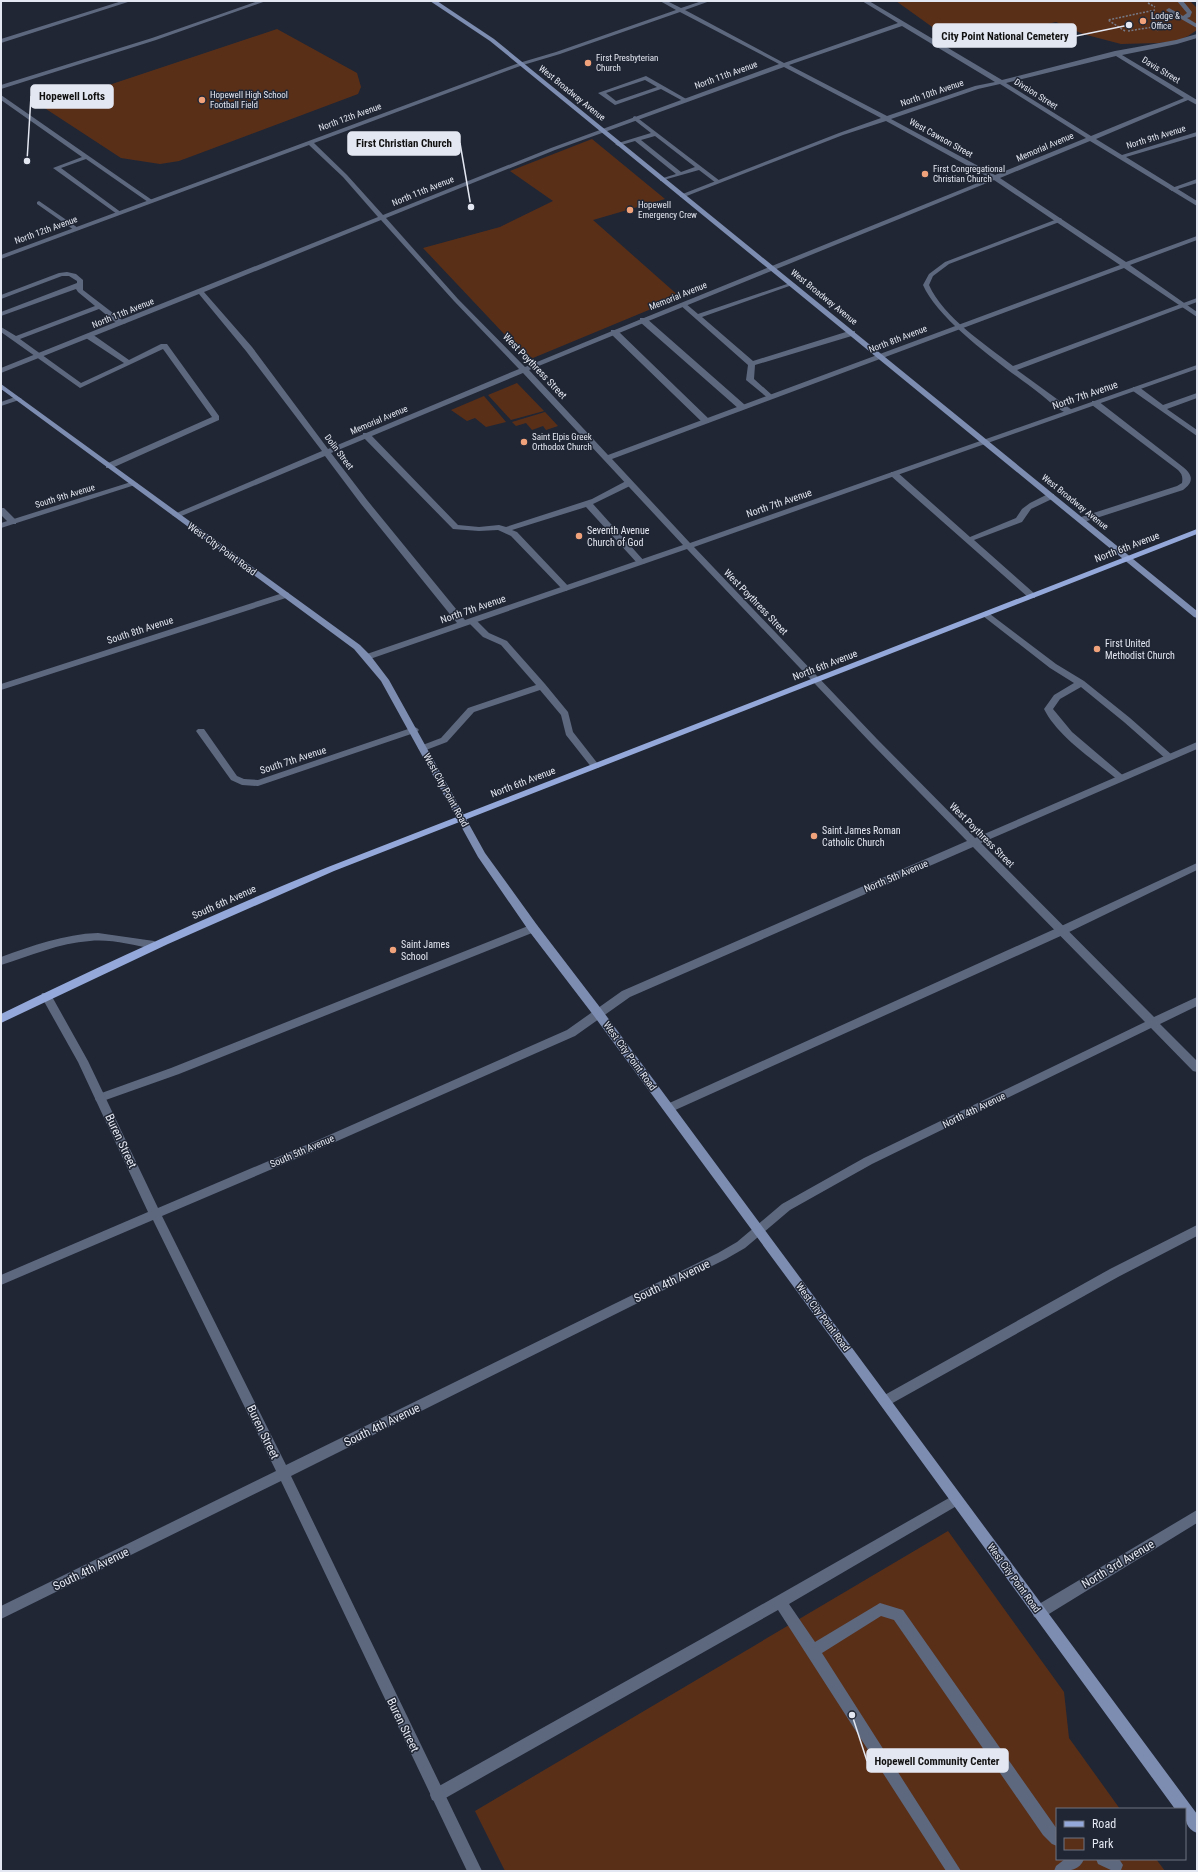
<svg xmlns="http://www.w3.org/2000/svg" width="1198" height="1872" font-family="'Roboto Condensed',sans-serif">
	<style>
		.green { fill: #5a2f18 }
		.lines { fill: none; stroke-linecap: round; stroke-linejoin: round }
		.path { stroke: #757a86; stroke-width: 1.5; stroke-dasharray: 2 1.5; stroke-linecap: butt }
		.lane { fill: #5d687f; fill-rule: evenodd }
		.street { fill: #5d687f; fill-rule: evenodd }
		.secondary { fill: #7d8db2; fill-rule: evenodd }
		.primary { fill: #94a9da; fill-rule: evenodd }
		.poi-dot { fill: #f0a27a; stroke: #202634; stroke-width: 1.5 }
		.labels { text-anchor: middle; dominant-baseline: central; stroke-width: 3; stroke-linejoin: round; paint-order: stroke }
		.far-poi-label { font-size: 9px; fill: #e3e7f1; stroke: #202634; text-anchor: start }
		.far-street-label { font-size: 9px; fill: #e3e7f1; stroke: #202634 }
		.street-label { font-size: 10px; fill: #e3e7f1; stroke: #202634 }
		.poi-label { font-size: 10px; fill: #e3e7f1; stroke: #202634; text-anchor: start }
		.near-street-label { font-size: 12px; fill: #e3e7f1; stroke: #202634 }
		.leader { fill: none; stroke: #e3e7f1; stroke-width: 1.5 }
		.callout-dot { fill: #e3e7f1; stroke: #202634; stroke-width: 1.5 }
		.callout { fill: #e3e7f1; stroke: #e3e7f1; stroke-width: 1.5 }
		.callout-label { font-size: 11px; text-anchor: middle; font-weight: bold; fill: #111 }
	</style>
	<rect width="100%" height="100%" fill="#202634"/>
	<path class="green" d="M896,1H1190L1197,8V30L1188,36L1176,41L1158,43L1121,44L1083,34L1056,22L956,44Z
		M277,29L357,73L361,87L358,94L179,161L160,164L121,158L43,107Z
		M592,139L665,199L593,220L680,297L533,358L523,354L423,248L500,227L553,201L510,171Z
		M517,383L544,411L511,420L488,395Z
		M484,396L506,422L486,427L475,418L467,421L451,410Z
		M545,412L558,426L546,430L543,426L532,430L526,423L516,426L512,422Z
		M948,1531L1064,1692L1069,1738L1120,1809H1057V1859H1156L1165,1871H505L475,1811Z"/>
	<g class="lines">
		<path class="path" d="M1148,3L1155,7
			M1125,31L1108,20L1155,10
			M1128,31L1153,27L1158,31"/>
		<path class="lane" d="M258,1H266L156,40L1,89V85L152,38Z
			M1177,1H1183L1192,12L1190,17L1187,18L1197,24V28L1167,11L1166,10L1169,8L1183,16L1187,13Z
			M646,76L688,100L683,101L661,89L615,105L598,93ZM645,80L657,87L616,101L606,93Z
			M1,95L152,200V202H148L86,159L61,168L122,213L117,214L53,168L82,157L1,100Z
			M635,116L720,181V183H716L699,170L660,181V179L676,174L635,141L618,146L615,144L651,133L633,119V117ZM655,136L695,167L681,172L641,140Z
			M1197,179V183L1172,191L1169,189Z
			M39,201L78,228V230H74L37,204V202Z
			M1060,218L1062,219V221L949,264L933,276L929,285C943,317 986,345 1013,366L1197,298V302L1017,370L1072,410L1073,412L1069,414C1059,411 1048,400 1039,393C1006,368 939,322 923,285L929,274L945,262Z
			M67,272L76,274L83,280V290L126,323L119,325L99,309L20,339L81,383L124,363L86,338V334H92L129,360L161,344H167L219,416V420L112,468H106V464L212,417L163,349L80,388L1,332V327L16,336L95,306L78,292L76,289L1,316V312L77,283V281L69,276H62L1,299V295L59,273Z
			M790,283L795,284L702,317L753,361L849,331H855V335L755,365L754,379L772,395V399H769L746,380L748,365L679,304L685,303L698,314Z
			M640,318H646L745,405V409H739L640,322Z
			M611,330H617L709,419V423H703L611,334Z
			M1133,387H1139L1163,405L1197,393V398L1167,409L1197,430V436L1133,391Z
			M15,397H18L22,399L1,406V402Z
			M1092,401H1098L1183,467C1193,475 1194,482 1183,490L1084,522H1078V518L1177,486L1182,483C1183,477 1182,474 1178,470L1092,405Z
			M363,433H369L458,525L479,527L499,525L506,527L592,499L626,481H632V485L593,504L645,562L644,564H638L586,507L512,530L517,532L570,588L566,591L563,590L511,536L498,530L479,531L453,529L363,437Z
			M891,472H897L970,537L1016,518L1022,509L1030,503L1048,494H1054V498L1031,509L1022,522L974,540L1035,594V598H1029L891,476Z
			M1,508H4L16,520V524H10L1,515Z
			M986,611L1056,664L1084,681L1130,718L1172,755L1174,757L1172,759H1166L1124,722L1081,687L1060,699L1053,709L1072,732L1126,778L1124,780H1118C1094,760 1058,737 1044,709L1054,695L1074,683L1050,668L983,616L982,614Z
			M472,618L475,619L489,633L507,641L545,684L568,712L573,732L598,764L600,766L598,768H592L566,735L561,715L540,690L474,712L447,742L426,750H420L418,748L420,746L441,738L468,708L536,685L501,645L483,637L469,623L468,621Z
			M1197,863V870L1065,934L673,1111L669,1112L665,1111L664,1108L665,1105L1057,928Z
			M533,924L537,925L538,928L537,931L179,1074L100,1102L96,1101L95,1098L96,1095L171,1068Z
			M98,933L154,941L159,945L154,949C133,945 111,939 90,941C59,943 30,956 1,965V957C32,946 64,934 98,933Z
			M1197,1225V1236L1118,1277L889,1405L885,1407L881,1405L879,1401L881,1397L1110,1269Z
			M956,1494L960,1496L962,1500L960,1504L789,1604L815,1642L880,1603L903,1610L1057,1829V1846L1052,1844L1043,1835L894,1620L881,1616L822,1653L961,1871H946L778,1610L442,1800L437,1802L432,1800L430,1795L432,1790L703,1638Z
			M1065,1859H1084C1079,1872 1066,1871 1054,1871L1056,1866Z
			M1096,1859H1119L1123,1865L1121,1870L1113,1871L1098,1864Z"/>
		<path class="street" d="M122,1H131L1,43V39Z
			M660,1H667L681,8L702,1H710L685,10L784,63L898,23L862,1H869L1002,80L1115,51L1176,40L1197,34V38L1177,44L1122,55L1197,100V105L1188,100L1096,139L1122,155L1197,132V136L1126,157L1197,201V206L1090,141L1000,178L1126,262L1197,236V240L1130,265L1197,312V317L1124,268L612,459L690,543L1197,365V369L694,547L877,739L975,838L1197,742V749L981,843L1154,1017L1197,997V1006L1160,1024L1197,1061V1072L1193,1071L1151,1028L872,1164L790,1210L745,1248L726,1259L291,1476L482,1871H467L281,1481L1,1619V1606L276,1471L153,1220L1,1285V1275L148,1212L78,1062L41,996L42,993H50L88,1061L158,1208L318,1140L567,1030L622,991L967,841L871,743L687,549L370,659H364L363,657L364,655L457,623L361,504L325,456L179,517H176L172,515L322,451L246,351L199,294L1,373V368L378,217L343,177L309,145L1,259V255L519,63L556,52L676,10ZM680,12L779,64L551,148L383,215L347,175L314,143L523,65L560,54ZM902,26L995,82L975,86L887,116L789,65ZM1116,56L1184,98L1091,136L1006,83ZM784,67L881,118L839,133L680,195V197H684L843,135L886,121L990,178C835,241 680,302 525,367L458,299L386,218L555,150ZM1000,84L1086,138L995,175L891,119L978,89ZM994,180L1120,265L608,455L529,370C684,306 839,244 994,180ZM381,220L454,301L519,369L328,449L252,347L204,292ZM523,373L683,545L465,620L367,500L331,453ZM973,847L1145,1022L864,1158L782,1204L737,1242L718,1253L286,1465L162,1216L326,1146L575,1036L630,997Z
			M131,482H134L138,484L1,528V523Z
			M286,592L289,593V597L1,690V684Z
			M414,727L417,728L419,730L417,732L258,786L242,785L231,780L196,731L198,729H204L237,776L244,779L258,780Z
			M1197,1510V1523L1044,1617L1039,1618L1034,1617L1032,1612L1034,1607Z"/>
		<path class="secondary" d="M430,1H437L494,39L1197,611V618L1194,617L490,41Z
			M1,384L360,645L370,655L389,680L485,853L537,925L602,1010L1197,1814V1833C1186,1829 1185,1820 1185,1809H1175L852,1366L594,1016L529,931L478,857L381,681L354,649L1,389Z"/>
		<path class="primary" d="M1197,529V534L334,871L168,944L1,1023V1014C108,962 217,912 328,867Z"/>
	</g>
	<g class="poi-dot">
		<circle cx="1143" cy="21" r="4"/>
		<circle cx="588" cy="63" r="4"/>
		<circle cx="202" cy="100" r="4"/>
		<circle cx="925" cy="174" r="4"/>
		<circle cx="630" cy="210" r="4"/>
		<circle cx="524" cy="442" r="4"/>
		<circle cx="579" cy="536" r="4"/>
		<circle cx="1097" cy="649" r="4"/>
		<circle cx="814" cy="836" r="4"/>
		<circle cx="393" cy="950" r="4"/>
	</g>
	<g class="labels">
		<g class="far-poi-label">
			<text x="1151" y="16">Lodge &amp;<tspan x="1151" dy="10">Office</tspan></text>
			<text x="596" y="58">First Presbyterian<tspan x="596" dy="10">Church</tspan></text>
			<text x="210" y="95">Hopewell High School<tspan x="210" dy="10">Football Field</tspan></text>
			<text x="933" y="169">First Congregational<tspan x="933" dy="10">Christian Church</tspan></text>
			<text x="638" y="205">Hopewell<tspan x="638" dy="10">Emergency Crew</tspan></text>
			<text x="532" y="437">Saint Elpis Greek<tspan x="532" dy="10">Orthodox Church</tspan></text>
		</g>
		<g class="far-street-label">
			<text transform="translate(1161 70) rotate(31)">Davis Street</text>
			<text transform="translate(726 75) rotate(-20)">North 11th Avenue</text>
			<text transform="translate(572 93) rotate(39)">West Broadway Avenue</text>
			<text transform="translate(932 93) rotate(-19)">North 10th Avenue</text>
			<text transform="translate(1036 94) rotate(32)">Divsion Street</text>
			<text transform="translate(350 117) rotate(-20)">North 12th Avenue</text>
			<text transform="translate(1156 137) rotate(-17)">North 9th Avenue</text>
			<text transform="translate(941 138) rotate(29)">West Cawson Street</text>
			<text transform="translate(1045 147) rotate(-23)">Memorial Avenue</text>
			<text transform="translate(423 191) rotate(-22)">North 11th Avenue</text>
			<text transform="translate(46 230) rotate(-20)">North 12th Avenue</text>
			<text transform="translate(678 296) rotate(-22)">Memorial Avenue</text>
			<text transform="translate(824 297) rotate(39)">West Broadway Avenue</text>
			<text transform="translate(123 313) rotate(-22)">North 11th Avenue</text>
			<text transform="translate(898 339) rotate(-21)">North 8th Avenue</text>
			<text transform="translate(379 420) rotate(-23)">Memorial Avenue</text>
			<text transform="translate(339 452) rotate(53)">Dolin Street</text>
			<text transform="translate(65 496) rotate(-17)">South 9th Avenue</text>
			<text transform="translate(1075 502) rotate(39)">West Broadway Avenue</text>
		</g>
		<g class="street-label">
			<text transform="translate(535 366) rotate(46)">West Poythress Street</text>
			<text transform="translate(1085 395) rotate(-19)">North 7th Avenue</text>
			<text transform="translate(779 503) rotate(-19)">North 7th Avenue</text>
			<text transform="translate(1127 547) rotate(-21)">North 6th Avenue</text>
			<text transform="translate(222 549) rotate(36)">West City Point Road</text>
			<text transform="translate(756 602) rotate(46)">West Poythress Street</text>
			<text transform="translate(473 609) rotate(-19)">North 7th Avenue</text>
			<text transform="translate(140 630) rotate(-18)">South 8th Avenue</text>
			<text transform="translate(825 665) rotate(-21)">North 6th Avenue</text>
			<text transform="translate(293 760) rotate(-18)">South 7th Avenue</text>
			<text transform="translate(523 782) rotate(-21)">North 6th Avenue</text>
			<text transform="translate(446 790) rotate(61)">West City Point Road</text>
			<text transform="translate(982 835) rotate(45)">West Poythress Street</text>
			<text transform="translate(896 876) rotate(-23)">North 5th Avenue</text>
			<text transform="translate(224 902) rotate(-24)">South 6th Avenue</text>
			<text transform="translate(630 1056) rotate(54)">West City Point Road</text>
			<text transform="translate(974 1110) rotate(-26)">North 4th Avenue</text>
			<text transform="translate(302 1151) rotate(-23)">South 5th Avenue</text>
			<text transform="translate(823 1317) rotate(53)">West City Point Road</text>
			<text transform="translate(1014 1578) rotate(54)">West City Point Road</text>
		</g>
		<g class="poi-label">
			<text x="587" y="530">Seventh Avenue<tspan x="587" dy="12">Church of God</tspan></text>
			<text x="1105" y="643">First United<tspan x="1105" dy="12">Methodist Church</tspan></text>
			<text x="822" y="830">Saint James Roman<tspan x="822" dy="12">Catholic Church</tspan></text>
			<text x="401" y="944">Saint James<tspan x="401" dy="12">School</tspan></text>
		</g>
		<g class="near-street-label">
			<text transform="translate(121 1141) rotate(65)">Buren Street</text>
			<text transform="translate(672 1281) rotate(-26)">South 4th Avenue</text>
			<text transform="translate(382 1425) rotate(-26)">South 4th Avenue</text>
			<text transform="translate(263 1432) rotate(64)">Buren Street</text>
			<text transform="translate(1118 1564) rotate(-31)">North 3rd Avenue</text>
			<text transform="translate(91 1569) rotate(-26)">South 4th Avenue</text>
			<text transform="translate(403 1725) rotate(64)">Buren Street</text>
		</g>
	</g>
	<path class="leader" d="M1129 25L1076 36M27 161L31 96M471 207L460 143M852 1715L867 1761"/>
	<g class="callout-dot">
		<circle cx="1129" cy="25" r="4"/>
		<circle cx="27" cy="161" r="4"/>
		<circle cx="471" cy="207" r="4"/>
		<circle cx="852" cy="1715" r="4"/>
	</g>
	<g class="callout">
		<rect x="933" y="24" width="143" height="23" rx="4"/>
		<rect x="31" y="85" width="82" height="23" rx="4"/>
		<rect x="348" y="132" width="112" height="23" rx="4"/>
		<rect x="867" y="1749" width="141" height="23" rx="4"/>
	</g>
	<g class="callout-label">
		<text x="1005" y="40">City Point National Cemetery</text>
		<text x="72" y="100">Hopewell Lofts</text>
		<text x="404" y="147">First Christian Church</text>
		<text x="937" y="1765">Hopewell Community Center</text>
	</g>
	<rect width="1198" height="1872" fill="none" stroke="#e3e7f1" stroke-width="4"/>
	<rect x="1056" y="1808" width="130" height="52" fill="#202634" stroke="#6e7380"/>
	<rect x="1064" y="1821" width="20" height="6" fill="#94a9da" stroke="#6e7380"/>
	<text x="1092" y="1828" font-size="12" fill="#e3e7f1">Road</text>
	<rect x="1064" y="1838" width="20" height="12" fill="#5a2f18" stroke="#6e7380"/>
	<text x="1092" y="1848" font-size="12" fill="#e3e7f1">Park</text>
</svg>
